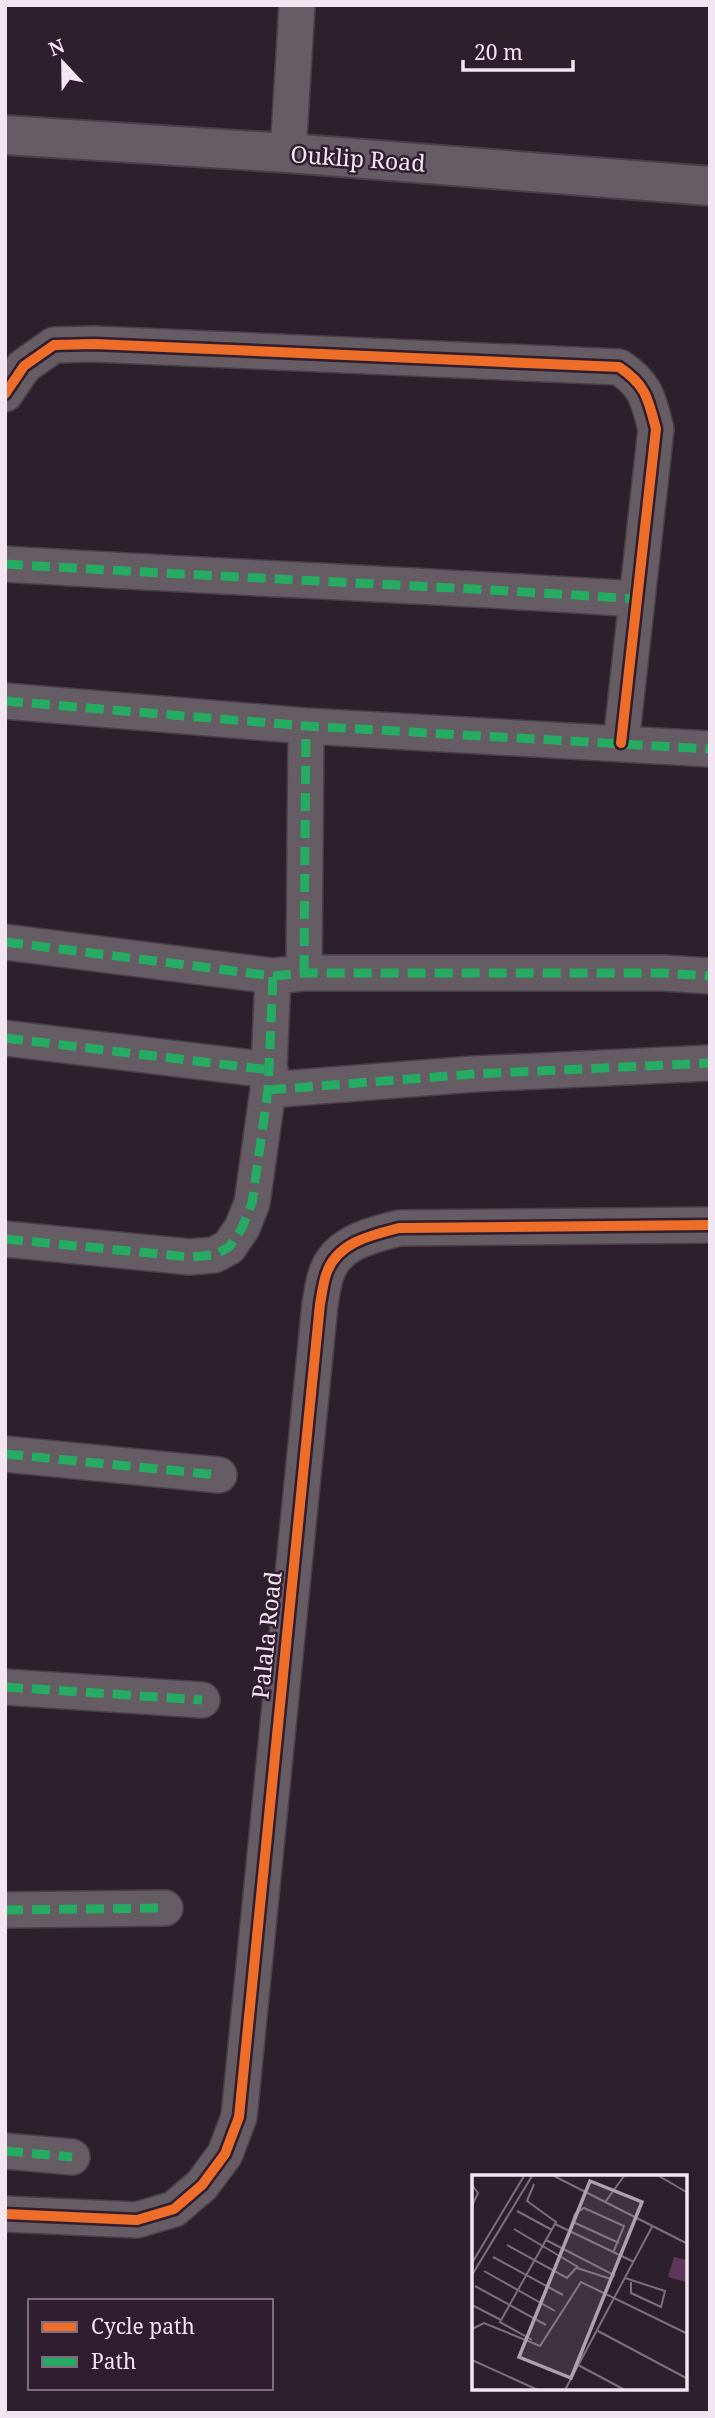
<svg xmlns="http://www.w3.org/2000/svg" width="715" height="2418" font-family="'Noto Serif',serif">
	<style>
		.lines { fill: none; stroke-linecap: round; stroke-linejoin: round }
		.minor-casing { stroke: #494047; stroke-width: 38 }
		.tertiary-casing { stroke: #494047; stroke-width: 42 }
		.minor { stroke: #655c64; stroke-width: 35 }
		.tertiary { stroke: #655c64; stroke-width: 38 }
		.quiet { stroke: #26ab63; stroke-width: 9; stroke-dasharray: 18 9; stroke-linecap: butt }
		.cycleway-casing { stroke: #301d2f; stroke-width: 15 }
		.cycleway { stroke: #ee6e29; stroke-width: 10 }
		.labels { text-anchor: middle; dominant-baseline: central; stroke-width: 5; stroke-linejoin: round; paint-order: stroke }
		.street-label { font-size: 23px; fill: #f3e6f1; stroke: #301d2f }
		.inset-road { fill: none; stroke: #7c707a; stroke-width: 2 }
		.view { fill: #ada1ac; fill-opacity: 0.15; stroke: #ada1ac; stroke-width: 3.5 }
		.inset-edge { fill: none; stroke: #f3e6f1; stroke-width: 3.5 }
	</style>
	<rect width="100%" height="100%" fill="#2c212b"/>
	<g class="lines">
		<defs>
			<path id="minor" d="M288,153L297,5
				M5,394L24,366L54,345L94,344L619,367C646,385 648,398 656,429L621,743
				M5,564C216,577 426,585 637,599
				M5,701L306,726L710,749
				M5,942L273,976L304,973H663L710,976
				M304,973L306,726
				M5,1038L270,1070
				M268,1090L474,1074L710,1063
				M5,1239L190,1257L214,1255L229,1247L242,1228L252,1203L268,1090L273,976
				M5,1454L219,1475
				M5,1687L202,1700
				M5,1910L165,1908
				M5,2151L72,2157
				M5,2214L137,2220L174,2209L202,2185L225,2154L239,2117L320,1304C322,1294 323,1282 327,1272C338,1242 372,1235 399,1228L710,1225"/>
			<path id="tertiary" d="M5,135L288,153L710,186"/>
		</defs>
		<use href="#minor" class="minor-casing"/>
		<use href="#tertiary" class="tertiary-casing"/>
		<use href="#minor" class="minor"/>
		<use href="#tertiary" class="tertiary"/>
		<path class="quiet" d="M5,564C216,577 426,585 637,599
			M5,701L306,726L710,749
			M5,942L273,976L304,973H663L710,976
			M304,973L306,726
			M5,1038L270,1070
			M268,1090L474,1074L710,1063
			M5,1239L190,1257L214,1255L229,1247L242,1228L252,1203L268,1090L273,976
			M5,1454L219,1475
			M5,1687L202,1700
			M5,1910L165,1908
			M5,2151L72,2157"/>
		<defs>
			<path id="cycleway" d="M5,394L24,366L54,345L94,344L619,367C646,385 648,398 656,429L621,743
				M5,2214L137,2220L174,2209L202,2185L225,2154L239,2117L320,1304C322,1294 323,1282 327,1272C338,1242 372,1235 399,1228L710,1225"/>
		</defs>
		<use href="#cycleway" class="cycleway-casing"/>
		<use href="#cycleway" class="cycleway"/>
	</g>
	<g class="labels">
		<g class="street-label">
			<text transform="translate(358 158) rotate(4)">Ouklip Road</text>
			<text transform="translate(266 1635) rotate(-84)">Palala Road</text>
		</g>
	</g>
	<g transform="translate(472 2175)">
		<rect width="215" height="215" fill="#2c212b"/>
		<path d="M202,82L215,85L214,107L196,102Z" fill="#5c3759"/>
		<path class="inset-road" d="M82,1L216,69M187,1L216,18M0,10L6,18L0,31M134,26L152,1M45,36L80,55M101,47L147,68M83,49L162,87M42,54L106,92M97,57L103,39L112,33L152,51L141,78M74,65L142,100L139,104L105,93M35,70L95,103L106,91M21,82L91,120M0,88L52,1M12,96L83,136M0,100L60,1M153,103L193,116L189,132L159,118V107M3,111L74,150M0,130L29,145M0,154L12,148L68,171L109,107L216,159M126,156L216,204M60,165L28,147L84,47L55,26L62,9M0,185L66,215M106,190L153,215M93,215L181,50"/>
		<path class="view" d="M118,6L170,27L99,203L47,182Z"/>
		<rect width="215" height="215" class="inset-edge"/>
	</g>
	<rect width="715" height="2418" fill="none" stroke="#f3e6f1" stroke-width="14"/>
	<rect x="28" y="2299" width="245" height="91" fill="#301d2f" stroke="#7e6d7d" stroke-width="2"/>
	<rect x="42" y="2322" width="35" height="10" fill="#ee6e29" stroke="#7e6d7d" stroke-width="2"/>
	<text x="91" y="2334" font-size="21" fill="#f3e6f1">Cycle path</text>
	<rect x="42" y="2357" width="35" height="10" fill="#26ab63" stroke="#7e6d7d" stroke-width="2"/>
	<text x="91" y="2369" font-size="21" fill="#f3e6f1">Path</text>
	<g transform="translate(63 63) rotate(338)" stroke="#301d2f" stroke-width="5" paint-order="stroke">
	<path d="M0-5L12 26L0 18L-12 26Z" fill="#f3e6f1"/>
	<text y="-10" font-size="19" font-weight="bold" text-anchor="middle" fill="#f3e6f1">N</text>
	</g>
	<path d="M463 60v10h110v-10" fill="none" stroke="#f3e6f1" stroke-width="3.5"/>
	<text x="474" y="60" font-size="21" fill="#f3e6f1" stroke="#301d2f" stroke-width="5" paint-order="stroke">20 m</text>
</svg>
